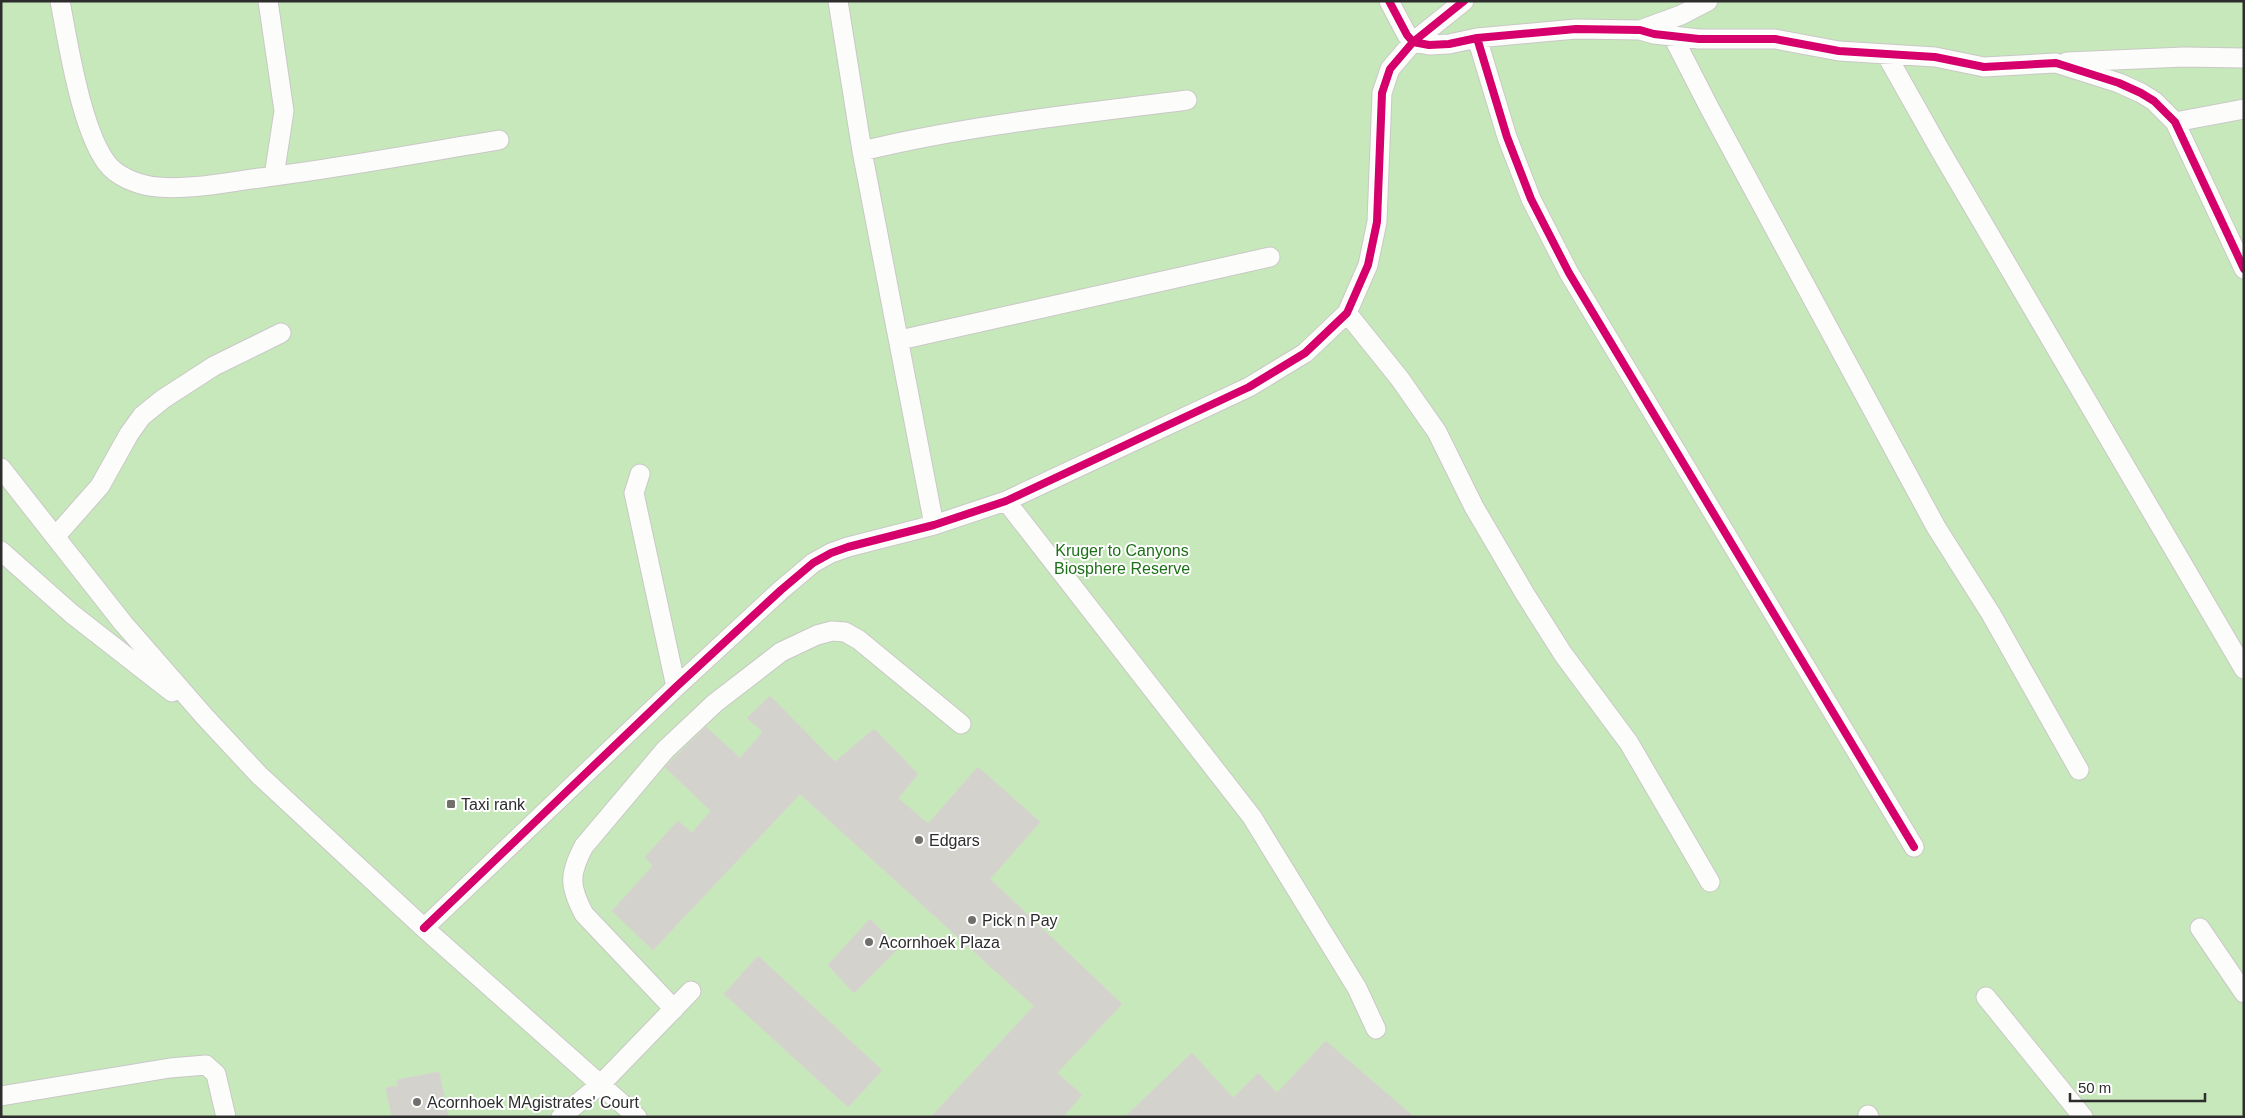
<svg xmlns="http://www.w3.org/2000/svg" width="2245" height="1118" font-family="Helvetica,sans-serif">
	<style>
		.green { fill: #c7e8ba }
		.building { fill: #d4d2cd; stroke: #d7d4ce }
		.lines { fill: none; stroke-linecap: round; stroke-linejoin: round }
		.minor-casing { stroke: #c9c8c7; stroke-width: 21 }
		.minor { stroke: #fcfcfb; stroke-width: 19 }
		.cycleway-casing { stroke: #fff; stroke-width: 11 }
		.cycleway { stroke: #d6006c; stroke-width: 8 }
		.poi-dot { fill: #706f6c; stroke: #fff; stroke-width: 2 }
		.labels { text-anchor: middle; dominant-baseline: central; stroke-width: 4; stroke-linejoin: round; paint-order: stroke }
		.park-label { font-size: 16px; fill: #1d7017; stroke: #fff }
		.poi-label { font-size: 16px; fill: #2d2d2d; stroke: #fff; text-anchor: start }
	</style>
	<rect width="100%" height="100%" fill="#ece9e2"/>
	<path class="green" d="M1,1H2244V1117H1Z"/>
	<path class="building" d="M770,696L835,762L874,729L918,774L898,798L928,824L978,767L1040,822L990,879L1122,1004L1057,1073L1082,1095L1063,1117H931L1034,1006L800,794L653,950L612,911L653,866L645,857L678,821L692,833L711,811L665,767L706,727L740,758L763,732L747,718Z
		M870,919L899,948L854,993L828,965Z
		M758,956L882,1070L848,1107L724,994Z
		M1326,1041L1414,1117H1125L1192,1053L1233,1098L1258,1073L1277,1093Z
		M439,1072L448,1117H392L386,1088L398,1086L397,1080Z"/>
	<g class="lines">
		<defs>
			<path id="minor" d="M60,1C68,43 82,136 110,167C122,179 142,186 158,187C192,190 227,182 260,178C340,168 420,153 499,140
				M268,1L284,111L274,176
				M838,1L862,151L934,525
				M1389,1L1407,35L1413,42L1429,45L1449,44L1477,38L1576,29L1640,30L1654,34L1699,39H1775L1839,51L1935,57L1984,67L2056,63L2119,83L2141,93L2154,101L2175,122L2244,269
				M1640,30L1681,15L1708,1
				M1673,37L1710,109L1936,527L1991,614L2079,770
				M1477,38L1507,137L1531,199L1569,273L1914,847
				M1887,56L1940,150L2244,669
				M2067,62L2184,57L2244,58
				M2175,122L2244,109
				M862,151C968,125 1079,114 1187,100
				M1347,313L1400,379L1437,432L1474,507L1525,594L1563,654L1629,743L1710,882
				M900,340L1270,257
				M1,468L123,623L205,717L259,775L424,928L637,1117
				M640,474L634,493L676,687
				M1006,501L1252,817L1357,988L1376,1029
				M55,537L100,486L129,434L142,416L163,399L214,366L281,333
				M1,551L72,614L172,692
				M424,928L676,687L781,590L813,563L831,553L848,547L934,525L1006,501L1249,387L1305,353L1347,313L1368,265L1377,222L1382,93L1390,69L1413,42L1464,1
				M2200,928L2244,993
				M1986,997L2083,1117
				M674,1009L584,914C569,886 569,874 584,846L665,750L715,703L781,652L817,635L832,631L845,632L859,640L961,724
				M1,1096L170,1068L206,1065L216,1074L226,1117
				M1868,1115L1869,1117
				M561,1117L601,1084L691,991"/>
		</defs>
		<use href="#minor" class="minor-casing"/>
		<use href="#minor" class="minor"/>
		<defs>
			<path id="cycleway" d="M1389,1L1407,35L1413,42L1429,45L1449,44L1477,38L1576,29L1640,30L1654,34L1699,39H1775L1839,51L1935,57L1984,67L2056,63L2119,83L2141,93L2154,101L2175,122L2244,269
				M1477,38L1507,137L1531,199L1569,273L1914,847
				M424,928L676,687L781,590L813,563L831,553L848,547L934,525L1006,501L1249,387L1305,353L1347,313L1368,265L1377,222L1382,93L1390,69L1413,42L1464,1"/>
		</defs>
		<use href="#cycleway" class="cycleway-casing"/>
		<use href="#cycleway" class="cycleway"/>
	</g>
	<g class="poi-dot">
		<rect x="446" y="799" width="10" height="10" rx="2.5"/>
		<circle cx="919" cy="840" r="5"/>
		<circle cx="972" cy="920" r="5"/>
		<circle cx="869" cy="942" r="5"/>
		<circle cx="417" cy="1102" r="5"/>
	</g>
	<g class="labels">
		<g class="park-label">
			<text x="1122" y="550">Kruger to Canyons<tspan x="1122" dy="18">Biosphere Reserve</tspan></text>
		</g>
		<g class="poi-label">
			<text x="461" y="804">Taxi rank</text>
			<text x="929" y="840">Edgars</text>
			<text x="982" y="920">Pick n Pay</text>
			<text x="879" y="942">Acornhoek Plaza</text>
			<text x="427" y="1102">Acornhoek MAgistrates' Court</text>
		</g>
	</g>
	<rect width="2245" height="1118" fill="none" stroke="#2d2d2d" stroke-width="5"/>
	<path d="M2070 1093v8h135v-8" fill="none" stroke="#2d2d2d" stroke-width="2.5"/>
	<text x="2078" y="1093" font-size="15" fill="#2d2d2d" stroke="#ffffff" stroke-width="4" paint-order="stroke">50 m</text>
</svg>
